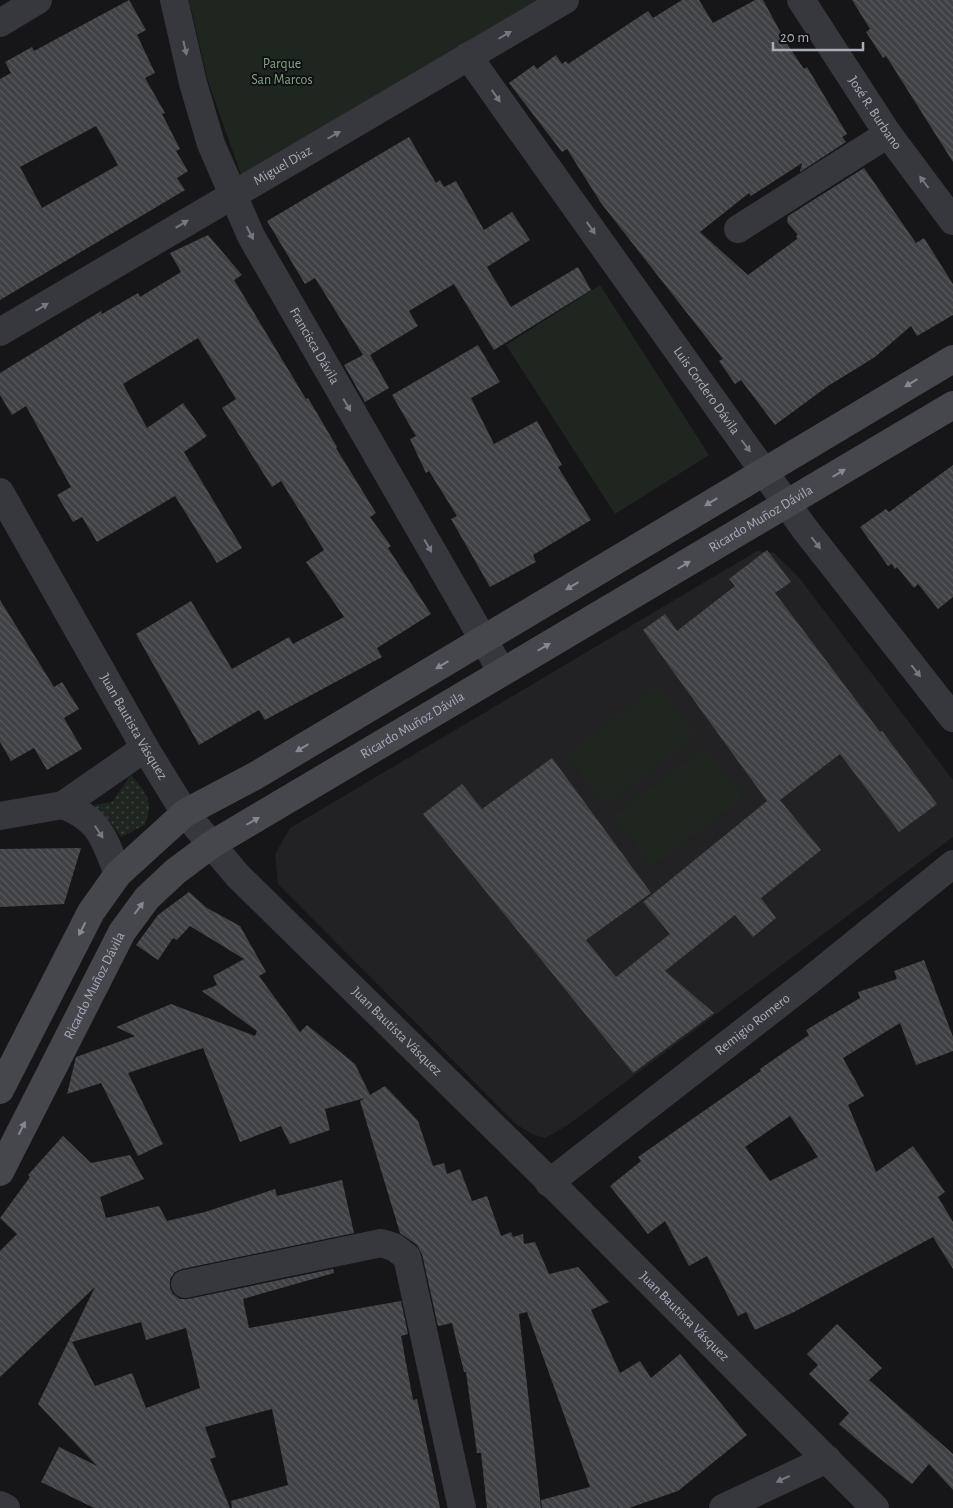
<svg xmlns="http://www.w3.org/2000/svg" width="953" height="1508" font-family="'Alegreya Sans',sans-serif">
	<style>
		.built { fill: #222225 }
		.grass { fill: url(#grass-dots) }
		.green { fill: #1e261f }
		.building { fill: url(#building-back-hatch); fill-rule: evenodd }
		.lines { fill: none; stroke-linecap: round; stroke-linejoin: round }
		.street { stroke: #37383d; stroke-width: 28 }
		.secondary { stroke: #45474d; stroke-width: 28 }
		.oneway { fill: #757881 }
		.oneway2 { fill: #858993 }
		.labels { text-anchor: middle; dominant-baseline: central; stroke-width: 4; stroke-linejoin: round; paint-order: stroke }
		.park-label { font-size: 14px; fill: #7fa381; stroke: #111113 }
		.street-label { font-size: 14px; fill: #a8adb8; stroke: #111113 }
	</style>
	<defs>
		<pattern id="grass-dots" width="8" height="8" patternUnits="userSpaceOnUse" patternTransform="scale(1.25)"><rect width="8" height="8" fill="#1e261f"/><path d="M2 2h.1M6 6h.1" fill="none" stroke="#3c433d" stroke-width="1.8" stroke-linecap="round"/></pattern>
		<pattern id="building-back-hatch" width="6" height="6" patternUnits="userSpaceOnUse" patternTransform="scale(1.25)"><rect width="6" height="6" fill="#404145"/><path d="M-1 5l2 2M0 0l6 6M5-1l2 2" fill="none" stroke="#595a5e"/></pattern>
	</defs>
	<rect width="100%" height="100%" fill="#161618"/>
	<path class="built" d="M757,551L774,553L797,575L953,780V837L568,1125L545,1138L532,1134L517,1125L278,884L275,854L290,828Z"/>
	<path class="grass" d="M131,775C147,794 154,800 145,825L121,837L109,820L95,813L92,809L95,805L112,802Z"/>
	<path class="green" d="M189,0H549L243,180L208,81Z
		M600,285L709,455L615,514L506,345Z
		M658,685L697,736L605,806L566,755Z
		M705,747L744,798L652,867L613,816Z"/>
	<path class="building" d="M129,0L146,30L137,35L155,73L145,78L165,113L162,114L180,149L176,151L188,171L177,178L185,190L0,300V79L11,73L5,62L32,47L34,51ZM96,126L118,165L42,208L20,167Z
		M682,0H699L713,23L755,0H763L787,44L804,69L807,67L847,134L842,137L846,142L800,172L802,163L751,196L749,193L700,232L748,275L797,239L796,236L798,235L787,222L788,216L864,168L916,243L924,238L953,284V315L917,336L911,326L875,357L828,386L775,425L741,380L735,384L719,361L723,359L601,203L567,149L562,152L509,83L534,65L537,69L556,55L562,64L566,61L568,64L648,11L653,18Z
		M852,0H953V162L886,56L883,58L866,32L870,29Z
		M409,137L436,183L440,180L444,187L456,181L484,230L512,212L530,240L487,267L511,307L578,267L591,290L494,350L454,284L409,311L418,326L370,355L389,388L365,402L344,365L363,355L315,278L305,284L267,221Z
		M208,235L242,275L234,280L306,399L308,398L337,447L336,448L376,513L370,517L391,546L388,548L431,614L377,648L382,657L265,720L259,710L199,745L136,634L191,601L232,669L289,637L293,644L344,617L306,562L324,550L281,481L272,487L222,408L236,399L198,338L123,384L147,428L183,403L207,436L184,452L242,548L217,563L175,496L97,542L82,517L73,522L57,495L71,487L26,406L12,415L0,395V373L101,311L102,314L138,293L140,297L181,272L170,253Z
		M478,345L500,382L471,398L494,444L537,421L562,465L558,467L591,520L533,555L536,562L490,587L451,519L457,516L429,471L426,473L410,439L416,436L392,395Z
		M953,465V597L938,609L918,584L914,588L897,567L895,569L892,564L888,566L860,527L886,509L889,512Z
		M767,550L791,582L775,593L880,732L882,731L937,804L899,832L840,754L780,800L821,850L761,898L776,918L753,937L735,915L665,971L714,1013L633,1073L423,814L462,784L482,809L552,758L651,893L586,940L616,977L670,934L643,902L767,801L643,630L665,614L677,631L735,586L729,579Z
		M0,600L54,687L62,682L79,709L64,718L82,749L47,770L34,748L11,761L0,742Z
		M81,848L64,904L0,907V849Z
		M189,892L207,908L240,926L266,972L259,976L300,1032L307,1025L355,1064L370,1095L385,1086L418,1121L433,1166L444,1163L447,1174L460,1169L472,1201L487,1196L501,1236L511,1232L513,1237L523,1234L524,1244L535,1242L549,1274L578,1267L609,1302L591,1310L620,1373L640,1361L651,1378L680,1354L747,1435L678,1491L629,1508H542L541,1500L590,1487L527,1312L519,1314L541,1508H487L481,1453H477L466,1372H464L452,1323L438,1326L422,1254L417,1245L400,1233L360,1101L365,1098L325,1109L330,1130L290,1144L281,1126L240,1142L203,1048L128,1073L163,1144L138,1156L101,1083L67,1094L76,1057L135,1036L116,1027L171,1004L255,1036L257,1031L202,991L217,985L213,976L244,959L190,926L177,940L173,938L158,960L136,945L158,915Z
		M924,960L953,1037V1051L916,1065L900,1023L843,1058L864,1096L848,1105L876,1172L913,1146L945,1192L938,1197L953,1222V1269L933,1237L794,1312L755,1330L746,1312L738,1316L707,1256L689,1266L665,1221L648,1234L610,1186L641,1161L638,1157L761,1071L760,1069L809,1035L806,1030L860,998L858,992L897,979L894,971ZM790,1116L818,1157L770,1181L745,1147Z
		M63,1136L91,1163L130,1155L144,1179L100,1197L106,1218L159,1206L167,1221L205,1212L275,1189L277,1196L342,1180L354,1233L182,1269L175,1272L170,1279V1288L173,1294L180,1299H188L333,1269L334,1273L243,1299L249,1328L401,1301L408,1334L401,1336L413,1400L417,1399L440,1508H232L231,1501L288,1485L272,1409L205,1427L216,1457L210,1459L230,1508H94L41,1482L59,1447L97,1466L38,1404L95,1287L0,1377V1251L17,1234L0,1218L30,1177L28,1175ZM141,1322L146,1340L186,1328L200,1388L146,1408L132,1373L95,1386L72,1342Z
		M837,1324L882,1368L869,1380L953,1454V1490L929,1464L912,1484L869,1450L839,1424L849,1413L809,1374L818,1365L807,1354Z"/>
	<g class="lines">
		<g class="street">
			<path id="s1" d="M174,0L193,83L211,144L251,236L502,672"/>
			<path id="s2" d="M801,0L888,134L953,221"/>
			<path d="M0,23L38,0"/>
			<path id="s3" d="M468,56L804,528L953,718"/>
			<path d="M738,229L888,134"/>
			<path id="s4" d="M0,332L565,0"/>
			<path id="s5" d="M0,492L145,748L185,813L238,876L535,1167L875,1508"/>
			<path d="M63,805C101,820 104,839 118,874"/>
			<path d="M0,816L63,805L145,748"/>
			<path id="s6" d="M549,1183L810,980L953,864"/>
			<path d="M185,1284L381,1243L394,1247L407,1257L462,1508"/>
			<path d="M0,1505L6,1508"/>
			<path d="M723,1508L827,1459"/>
		</g>
		<g class="secondary">
			<path d="M0,1090L91,912L118,874L185,813L255,776L953,359"/>
			<path id="s7" d="M0,1172L122,932L147,898L176,871L211,845L953,405"/>
		</g>
	</g>
	<defs><path id="oneway-solid" d="M-6-.8H1V-3.2L6.5 0L1 3.2V.8H-6Z" transform="scale(1.25)"/></defs>
	<g class="oneway">
		<use href="#oneway-solid" transform="translate(505 35) rotate(-30)"/>
		<use href="#oneway-solid" transform="translate(185 48) rotate(77)"/>
		<use href="#oneway-solid" transform="translate(496 96) rotate(55)"/>
		<use href="#oneway-solid" transform="translate(334 135) rotate(-30)"/>
		<use href="#oneway-solid" transform="translate(924 182) rotate(-127)"/>
		<use href="#oneway-solid" transform="translate(182 224) rotate(-31)"/>
		<use href="#oneway-solid" transform="translate(591 228) rotate(55)"/>
		<use href="#oneway-solid" transform="translate(250 233) rotate(63)"/>
		<use href="#oneway-solid" transform="translate(42 307) rotate(-31)"/>
		<use href="#oneway-solid" transform="translate(347 405) rotate(60)"/>
		<use href="#oneway-solid" transform="translate(746 446) rotate(53)"/>
		<use href="#oneway-solid" transform="translate(816 543) rotate(52)"/>
		<use href="#oneway-solid" transform="translate(428 546) rotate(60)"/>
		<use href="#oneway-solid" transform="translate(916 671) rotate(52)"/>
		<use href="#oneway-solid" transform="translate(99 832) rotate(57)"/>
		<use href="#oneway-solid" transform="translate(783 1479) rotate(155)"/>
	</g>
	<g class="oneway2">
		<use href="#oneway-solid" transform="translate(911 383) rotate(149)"/>
		<use href="#oneway-solid" transform="translate(839 473) rotate(-31)"/>
		<use href="#oneway-solid" transform="translate(711 502) rotate(149)"/>
		<use href="#oneway-solid" transform="translate(684 565) rotate(-31)"/>
		<use href="#oneway-solid" transform="translate(572 586) rotate(149)"/>
		<use href="#oneway-solid" transform="translate(544 647) rotate(-30)"/>
		<use href="#oneway-solid" transform="translate(442 665) rotate(149)"/>
		<use href="#oneway-solid" transform="translate(302 748) rotate(149)"/>
		<use href="#oneway-solid" transform="translate(253 821) rotate(-30)"/>
		<use href="#oneway-solid" transform="translate(139 908) rotate(-53)"/>
		<use href="#oneway-solid" transform="translate(82 929) rotate(117)"/>
		<use href="#oneway-solid" transform="translate(22 1128) rotate(-63)"/>
	</g>
	<g class="labels">
		<g class="park-label">
			<text x="282" y="64">Parque<tspan x="282" dy="16">San Marcos</tspan></text>
		</g>
		<g class="street-label">
			<text stroke="none"><textPath href="#s2" startOffset="135">José R. Burbano</textPath></text>
			<text stroke="none"><textPath href="#s4" startOffset="328">Miguel Diaz</textPath></text>
			<text stroke="none"><textPath href="#s1" startOffset="376">Francisca Dávila</textPath></text>
			<text stroke="none"><textPath href="#s3" startOffset="411">Luis Cordero Dávila</textPath></text>
			<text stroke="none"><textPath href="#s7" startOffset="1034">Ricardo Muñoz Dávila</textPath></text>
			<text stroke="none"><textPath href="#s7" startOffset="629">Ricardo Muñoz Dávila</textPath></text>
			<text stroke="none"><textPath href="#s5" startOffset="270">Juan Bautista Vásquez</textPath></text>
			<text stroke="none"><textPath href="#s7" startOffset="209">Ricardo Muñoz Dávila</textPath></text>
			<text stroke="none"><textPath href="#s6" startOffset="258">Remigio Romero</textPath></text>
			<text stroke="none"><textPath href="#s5" startOffset="675">Juan Bautista Vásquez</textPath></text>
			<text stroke="none"><textPath href="#s5" startOffset="1080">Juan Bautista Vásquez</textPath></text>
		</g>
	</g>
	<path d="M773 42v8h90v-8" fill="none" stroke="#a8adb8" stroke-width="2.5"/>
	<text x="780" y="42" font-size="15" fill="#a8adb8" stroke="#111113" stroke-width="4" paint-order="stroke">20 m</text>
</svg>
